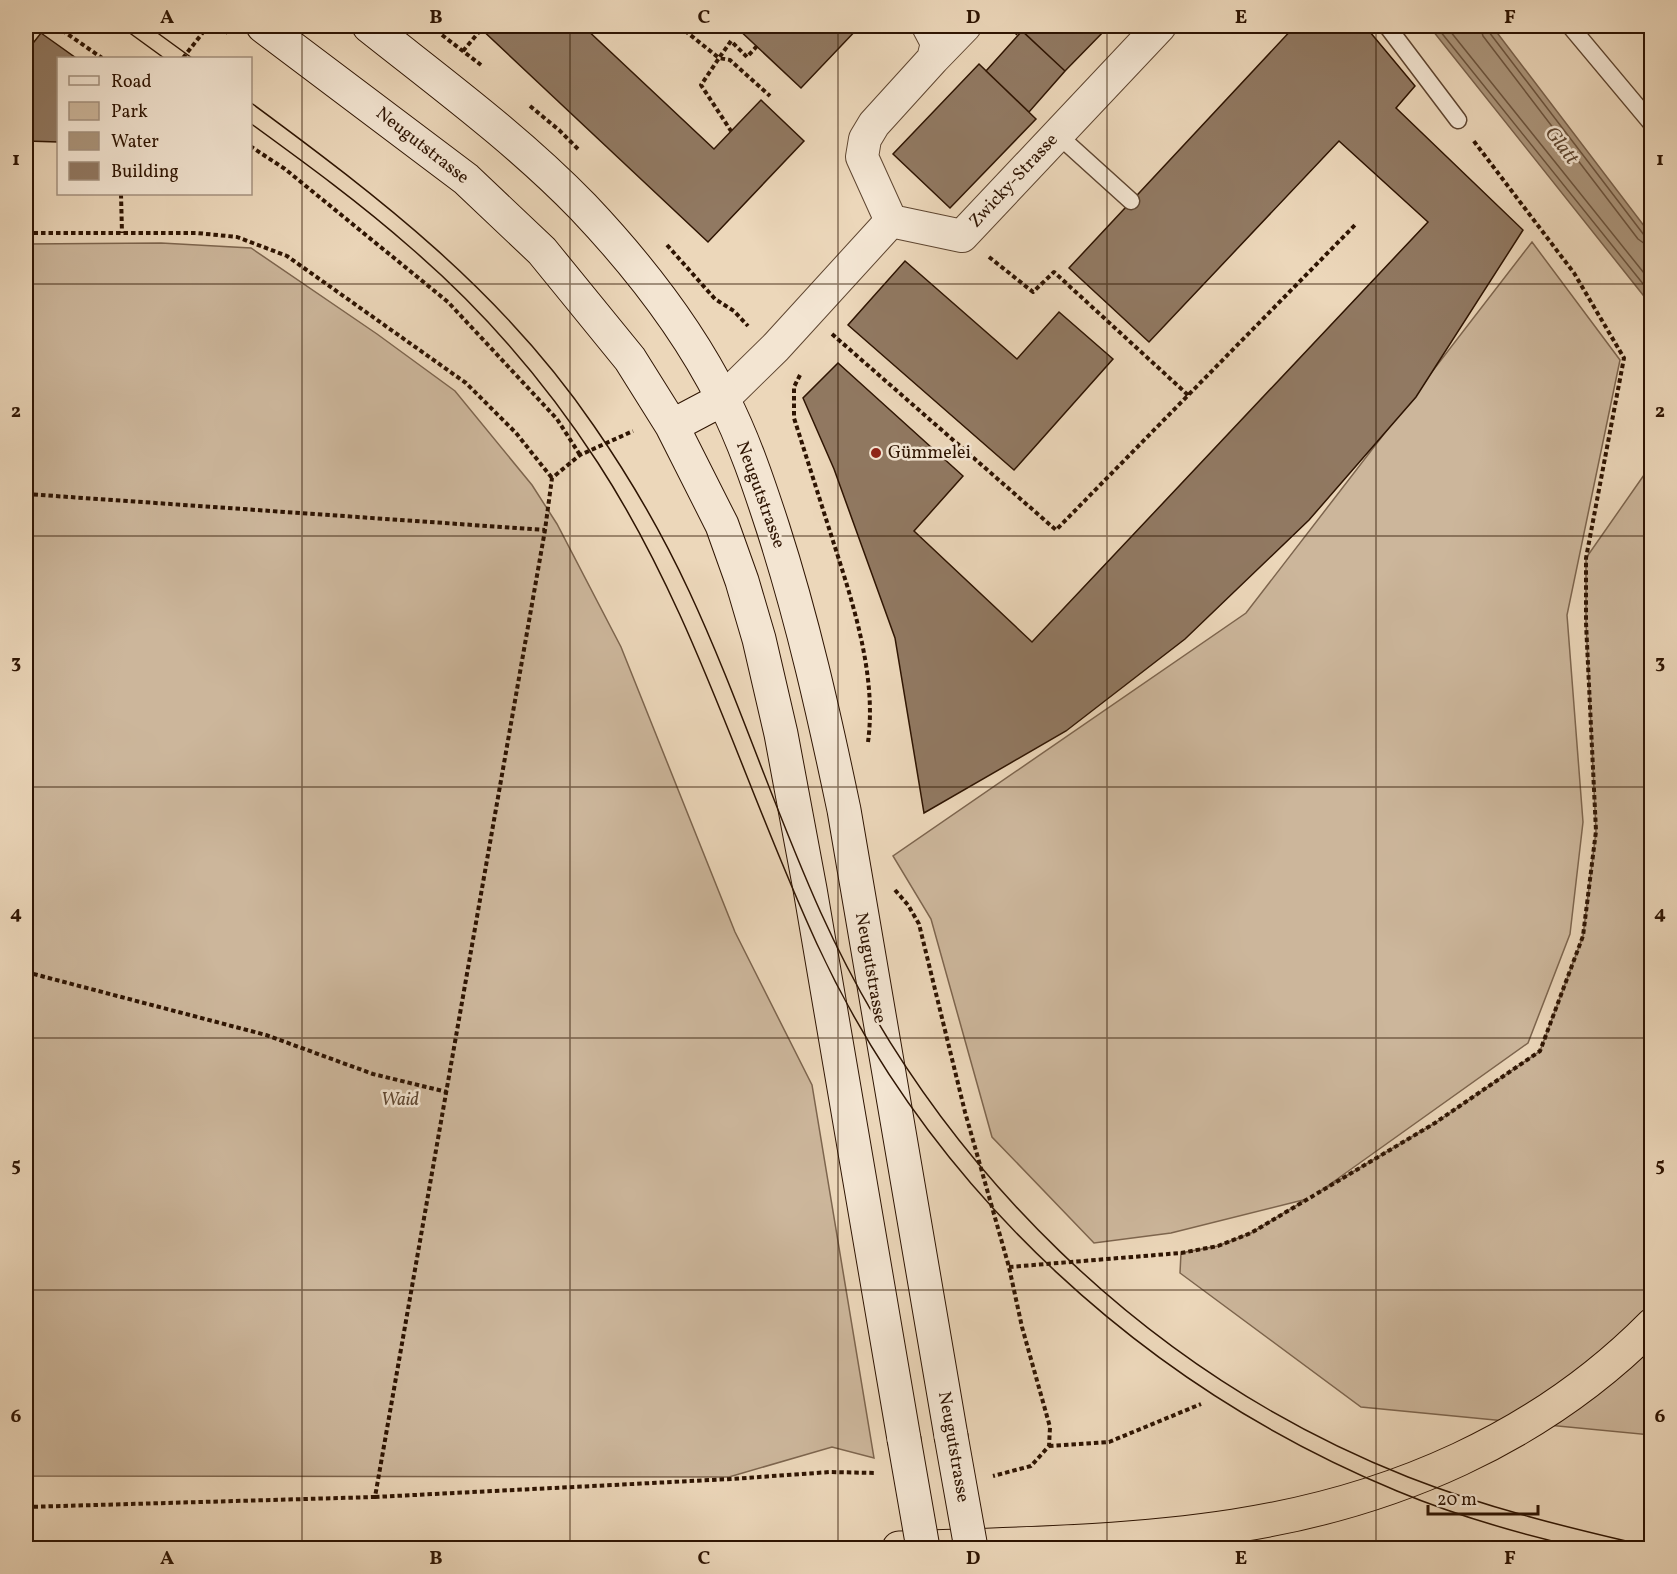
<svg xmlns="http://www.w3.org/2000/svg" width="1677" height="1574" font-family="Vollkorn,serif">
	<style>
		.green { fill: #ccb69b; stroke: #7d654e; stroke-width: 1.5 }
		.water { fill: #ab957b; stroke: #79614b; stroke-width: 1.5 }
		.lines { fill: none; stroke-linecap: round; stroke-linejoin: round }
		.shore { stroke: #6c543e; stroke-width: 1.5 }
		.building { fill: #917962; stroke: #2e1402; stroke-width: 1.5 }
		.service-casing { stroke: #5e4530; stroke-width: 19 }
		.minor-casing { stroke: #5e4530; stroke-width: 34 }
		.secondary-casing { stroke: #2e1402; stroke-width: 35 }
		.motorway-casing { stroke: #2e1402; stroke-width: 35 }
		.path { stroke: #2e1402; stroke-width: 4; stroke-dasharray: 4.5 3; stroke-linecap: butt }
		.service { stroke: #f3e5d2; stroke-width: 16 }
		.minor { stroke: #f3e5d2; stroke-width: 32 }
		.secondary { stroke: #f3e5d2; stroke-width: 33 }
		.motorway { stroke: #ecd7ba; stroke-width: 33 }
		.tram { stroke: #2e1402; stroke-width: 1.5 }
		.secondary-bridge-casing { stroke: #2e1402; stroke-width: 35; stroke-linecap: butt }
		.secondary-bridge { stroke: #f3e5d2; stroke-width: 33 }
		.grid { fill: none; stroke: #2e1402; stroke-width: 1.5; stroke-opacity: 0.55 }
		.poi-dot { fill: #8f2418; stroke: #f3e5d2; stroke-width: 2 }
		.labels { text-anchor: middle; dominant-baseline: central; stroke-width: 5; stroke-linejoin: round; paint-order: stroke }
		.street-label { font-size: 18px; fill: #2e1402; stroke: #f3e5d2 }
		.poi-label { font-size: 18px; fill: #2e1402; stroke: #f3e5d2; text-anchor: start }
		.park-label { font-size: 18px; font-style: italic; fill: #5d4530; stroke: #f3e5d2 }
		.water-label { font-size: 20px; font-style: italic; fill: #604832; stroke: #f3e5d2 }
		.neatline { fill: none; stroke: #2e1402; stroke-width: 2 }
		.grid-label { font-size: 20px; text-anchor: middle; font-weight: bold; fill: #2e1402 }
	</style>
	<rect width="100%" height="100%" fill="#ecd7ba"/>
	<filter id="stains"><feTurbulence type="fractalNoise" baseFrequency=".00333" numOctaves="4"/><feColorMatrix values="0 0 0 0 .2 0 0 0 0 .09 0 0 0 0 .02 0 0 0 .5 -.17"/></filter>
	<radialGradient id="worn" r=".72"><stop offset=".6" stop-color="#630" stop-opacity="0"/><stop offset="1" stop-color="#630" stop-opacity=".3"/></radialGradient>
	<path class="green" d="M1532,242L1620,360L1567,615L1583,822L1570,934L1528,1043L1319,1192L1435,1123L1540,1051L1583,936L1596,831L1586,623V558L1651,465V1435L1361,1407L1180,1273L1181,1253L1218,1246L1251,1233L1307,1199L1171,1233L1094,1243L992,1137L931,919L893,856L1246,613Z
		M161,243L251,248L377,334L455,391L532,485L557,524L621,647L735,932L812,1085L874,1458L832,1447L729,1477L26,1476V244Z"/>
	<path class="water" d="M1429,26H1492L1651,235V305Z"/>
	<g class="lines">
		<path class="shore" d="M1436,26L1652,295
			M1446,26L1652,283
			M1480,26L1483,36L1638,239L1645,244L1652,245
			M1488,26L1489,32L1644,235L1652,238"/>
	</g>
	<path class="building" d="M478,26H583L714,149L761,100L804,141L708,242Z
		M735,26H860L801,88Z
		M1017,26H1109L1065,71Z
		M1295,26H1365L1415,86L1396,108L1523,230L1416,397L1309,520L1185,639L1066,731L924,813L895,638L834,469L803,398L838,363L963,476L914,531L1032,642L1428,222L1339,141L1149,342L1069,268Z
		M1022,31L1065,71L1029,112L986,71Z
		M41,33L76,58H58V142L26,141V52Z
		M979,64L1036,119L950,208L893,154Z
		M905,261L1017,359L1059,312L1113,359L1014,470L848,325Z"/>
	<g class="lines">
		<defs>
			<path id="service" d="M1387,26L1458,120
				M1570,26L1652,124
				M1058,135L1131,201"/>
			<path id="minor" d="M933,59L965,26
				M891,221L962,236L1160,26
				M891,221L862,157L865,139L874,124L933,59L937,43L928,26
				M723,399L776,347L891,221"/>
			<path id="secondary" d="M263,26L466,179L542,251L630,359L672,426L722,525L742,581L759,639L781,734L810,889L904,1439
				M369,26C442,84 518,140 583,207C637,264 688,329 723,399C744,440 759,485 773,528C803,621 824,715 844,810L951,1436
				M672,426L723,399"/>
			<path id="motorway" d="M899,1548C1011,1544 1123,1543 1234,1526C1391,1502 1539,1439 1652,1325"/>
		</defs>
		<use href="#service" class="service-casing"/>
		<use href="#minor" class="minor-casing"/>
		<use href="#secondary" class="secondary-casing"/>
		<use href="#motorway" class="motorway-casing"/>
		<path class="path" d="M56,26L102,58
			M219,26L228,33
			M679,26L719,58L701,85L731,131
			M1009,26L1019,35
			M685,30L689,26
			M442,35L481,65
			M757,46L747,57L731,41L719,58L730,60L770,96
			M463,51L484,26
			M183,58L208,26
			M530,106L559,130L578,149
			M250,146L285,169L448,302L557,419L580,455
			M121,194L122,233
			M26,233H197L237,237L287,256L466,383L516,433L552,478
			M667,245L715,299L734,311L748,326
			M989,257L1033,292L1054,272L1188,395
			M832,334L1056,530L1355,225
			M800,375L794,387V418C807,459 820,500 833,541C853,603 877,676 868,742
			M26,494L545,530
			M26,501L28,494
			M895,890L908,905L919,924L965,1112L1009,1267L1022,1327L1050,1427L1049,1446L1031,1466L993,1476
			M26,972L266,1035L373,1074L447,1092
			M1009,1267L1181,1253L1218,1246L1251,1233L1435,1123L1540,1051L1583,936L1596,831L1586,623V558L1624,358L1574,273L1473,140
			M1049,1446L1109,1442L1201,1404
			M375,1497L731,1479L830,1472L875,1473
			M26,1507L375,1497L545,530L552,478L580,455L633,431"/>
		<use href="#service" class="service"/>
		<use href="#minor" class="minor"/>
		<use href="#secondary" class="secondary"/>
		<use href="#motorway" class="motorway"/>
		<path class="tram" d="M120,26L164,58
			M148,26L192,58
			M250,102C380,198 502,291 594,426C630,478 662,533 689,591C738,696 773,807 821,913C936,1167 1148,1374 1408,1477C1487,1508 1569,1528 1652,1547
			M250,123C305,163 360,203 411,248C483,310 546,383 598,463C695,612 743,784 817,944C932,1193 1146,1387 1397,1491C1457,1516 1520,1534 1582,1548"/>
		<defs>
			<path id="secondary-bridge" d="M951,1436L971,1548
				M904,1439L923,1548"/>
		</defs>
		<use href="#secondary-bridge" class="secondary-bridge-casing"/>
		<use href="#secondary-bridge" class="secondary-bridge"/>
	</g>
	<path class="grid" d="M302,26V1548M570,26V1548M838,26V1548M1107,26V1548M1376,26V1548M26,284H1652M26,536H1652M26,787H1652M26,1038H1652M26,1290H1652"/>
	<circle class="poi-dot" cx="876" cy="453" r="6"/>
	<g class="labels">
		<g class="street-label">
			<text transform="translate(422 146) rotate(38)">Neugutstrasse</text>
			<text transform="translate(1014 181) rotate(-47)">Zwicky-Strasse</text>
			<text transform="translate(760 495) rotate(70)">Neugutstrasse</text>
			<text transform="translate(870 968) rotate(80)">Neugutstrasse</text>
			<text transform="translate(953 1447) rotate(80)">Neugutstrasse</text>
		</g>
		<g class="poi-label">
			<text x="888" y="453">Gümmelei</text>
		</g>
		<g class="park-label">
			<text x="400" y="1100">Waid</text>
		</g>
		<g class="water-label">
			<text transform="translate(1561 146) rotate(53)">Glatt</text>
		</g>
	</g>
	<rect width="1677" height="1574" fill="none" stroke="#ecd7ba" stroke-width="66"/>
	<rect x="57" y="57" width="195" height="138" fill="#f3e5d2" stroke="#a4917f" stroke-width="1.5"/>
	<rect x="69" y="76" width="30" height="9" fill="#f3e5d2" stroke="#a4917f" stroke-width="1.5"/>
	<text x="111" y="87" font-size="18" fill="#2e1402">Road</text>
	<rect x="69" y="102" width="30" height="18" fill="#ccb69b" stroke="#a4917f" stroke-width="1.5"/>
	<text x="111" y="117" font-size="18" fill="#2e1402">Park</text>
	<rect x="69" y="132" width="30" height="18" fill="#ab957b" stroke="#a4917f" stroke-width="1.5"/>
	<text x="111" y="147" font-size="18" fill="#2e1402">Water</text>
	<rect x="69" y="162" width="30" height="18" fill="#917962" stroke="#a4917f" stroke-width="1.5"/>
	<text x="111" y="177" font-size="18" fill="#2e1402">Building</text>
	<path d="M1428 1505v9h110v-9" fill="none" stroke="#2e1402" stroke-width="3"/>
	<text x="1437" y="1505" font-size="18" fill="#2e1402" stroke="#f3e5d2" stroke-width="4.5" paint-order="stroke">20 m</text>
	<rect x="33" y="33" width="1611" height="1508" class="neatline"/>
	<g class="grid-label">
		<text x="167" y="23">A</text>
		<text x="436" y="23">B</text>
		<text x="704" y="23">C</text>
		<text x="973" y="23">D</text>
		<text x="1241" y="23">E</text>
		<text x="1510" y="23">F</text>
		<text x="16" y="165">1</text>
		<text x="1660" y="165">1</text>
		<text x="16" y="417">2</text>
		<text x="1660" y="417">2</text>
		<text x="16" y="668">3</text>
		<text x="1660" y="668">3</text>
		<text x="16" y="919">4</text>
		<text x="1660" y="919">4</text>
		<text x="16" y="1171">5</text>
		<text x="1660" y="1171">5</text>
		<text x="16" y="1422">6</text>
		<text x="1660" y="1422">6</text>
		<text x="167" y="1564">A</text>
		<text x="436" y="1564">B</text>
		<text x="704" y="1564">C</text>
		<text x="973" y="1564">D</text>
		<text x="1241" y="1564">E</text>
		<text x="1510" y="1564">F</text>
	</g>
	<rect width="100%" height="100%" filter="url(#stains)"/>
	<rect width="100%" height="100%" fill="url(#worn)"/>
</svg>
